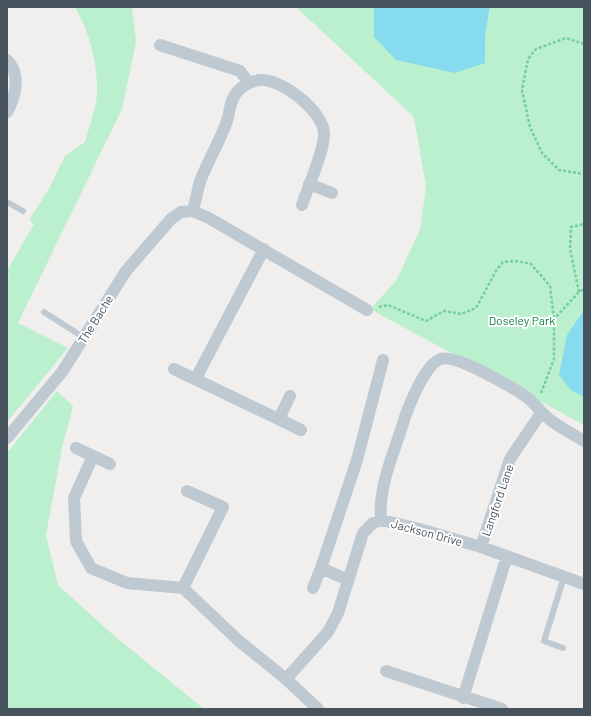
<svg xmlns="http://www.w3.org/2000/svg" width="591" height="716" font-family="Barlow,sans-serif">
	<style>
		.green { fill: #bbf0ce }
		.water { fill: #86dcee }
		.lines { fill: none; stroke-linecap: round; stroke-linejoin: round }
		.path { stroke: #72cf9e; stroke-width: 2.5; stroke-dasharray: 3 2; stroke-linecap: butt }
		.lane { stroke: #bec9d1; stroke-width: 6 }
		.street { stroke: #bec9d1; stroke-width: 12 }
		.labels { text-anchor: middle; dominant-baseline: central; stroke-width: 4; stroke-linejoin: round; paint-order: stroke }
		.street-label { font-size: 12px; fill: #46525c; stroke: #fff }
		.park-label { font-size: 12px; fill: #148047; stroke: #fff }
	</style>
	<rect width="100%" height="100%" fill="#f1eeee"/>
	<path class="green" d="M75,7H132L136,42L122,109L18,323L68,348L7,422V281L9,277L7,271L34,224L29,220L49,189L65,156L85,142C89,127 96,109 97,94C98,64 90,33 75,7Z
		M296,7H374V37L485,63V36L490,7H584V425L370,309L396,281L420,230L426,187L414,117Z
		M57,391L73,406L62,448L46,535L58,585L111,633L204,709H7V453Z"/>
	<path class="water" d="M374,7H490L485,36V63L455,73L396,60L374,37Z
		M584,310V397L571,390L559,375L567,335Z"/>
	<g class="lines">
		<path class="path" d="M584,44L566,38L536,49L528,59L522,90L530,127L542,153L559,170L584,174
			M579,292L570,249L571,227L584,224
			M379,307L388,305L426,321L444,311L461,314L476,308L496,271L503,262L517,261L531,264L550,286L554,319
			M541,393L554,359V319L579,292L584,289"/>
		<path class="lane" d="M7,202L23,211
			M44,312L83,337
			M563,648L544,641L564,577"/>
		<path class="street" d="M160,45L240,71L248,82
			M7,60C21,74 16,96 7,112
			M309,184L332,193
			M192,211C197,200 197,189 201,179C209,159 220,141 227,121C230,111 230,100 237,92C243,85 251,81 260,80C281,78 323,111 324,133C325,149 308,187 302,205
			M192,211L207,217L367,310
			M174,369L301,430
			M196,378L264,249
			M279,419L290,396
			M7,438L62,372L126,271L171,219L181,212L192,211
			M76,448L93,456L74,498L76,541L91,568L127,583L183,588L239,641L286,679L318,709
			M93,456L110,464
			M381,520C378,485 395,451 405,417C410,403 426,363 441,359C456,354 516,389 529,399C537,406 543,415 553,422C563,429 574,435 584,441
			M481,547L510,459L541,413
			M348,580L321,568L357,460L383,360
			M183,588L223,507L187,491
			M313,588L321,568
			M386,671L502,709
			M286,679L328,632L338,613L363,533L373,523L381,520L416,528L481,547L584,584
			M463,698L507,556"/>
	</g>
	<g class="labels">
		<g class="street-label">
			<text transform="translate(95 319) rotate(-58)">The Bache</text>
			<text transform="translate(497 500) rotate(-71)">Langford Lane</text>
			<text transform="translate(427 532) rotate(15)">Jackson Drive</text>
		</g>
		<g class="park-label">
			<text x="522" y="320">Doseley Park</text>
		</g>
	</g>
	<rect width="591" height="716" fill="none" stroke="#46525c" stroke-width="16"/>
</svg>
